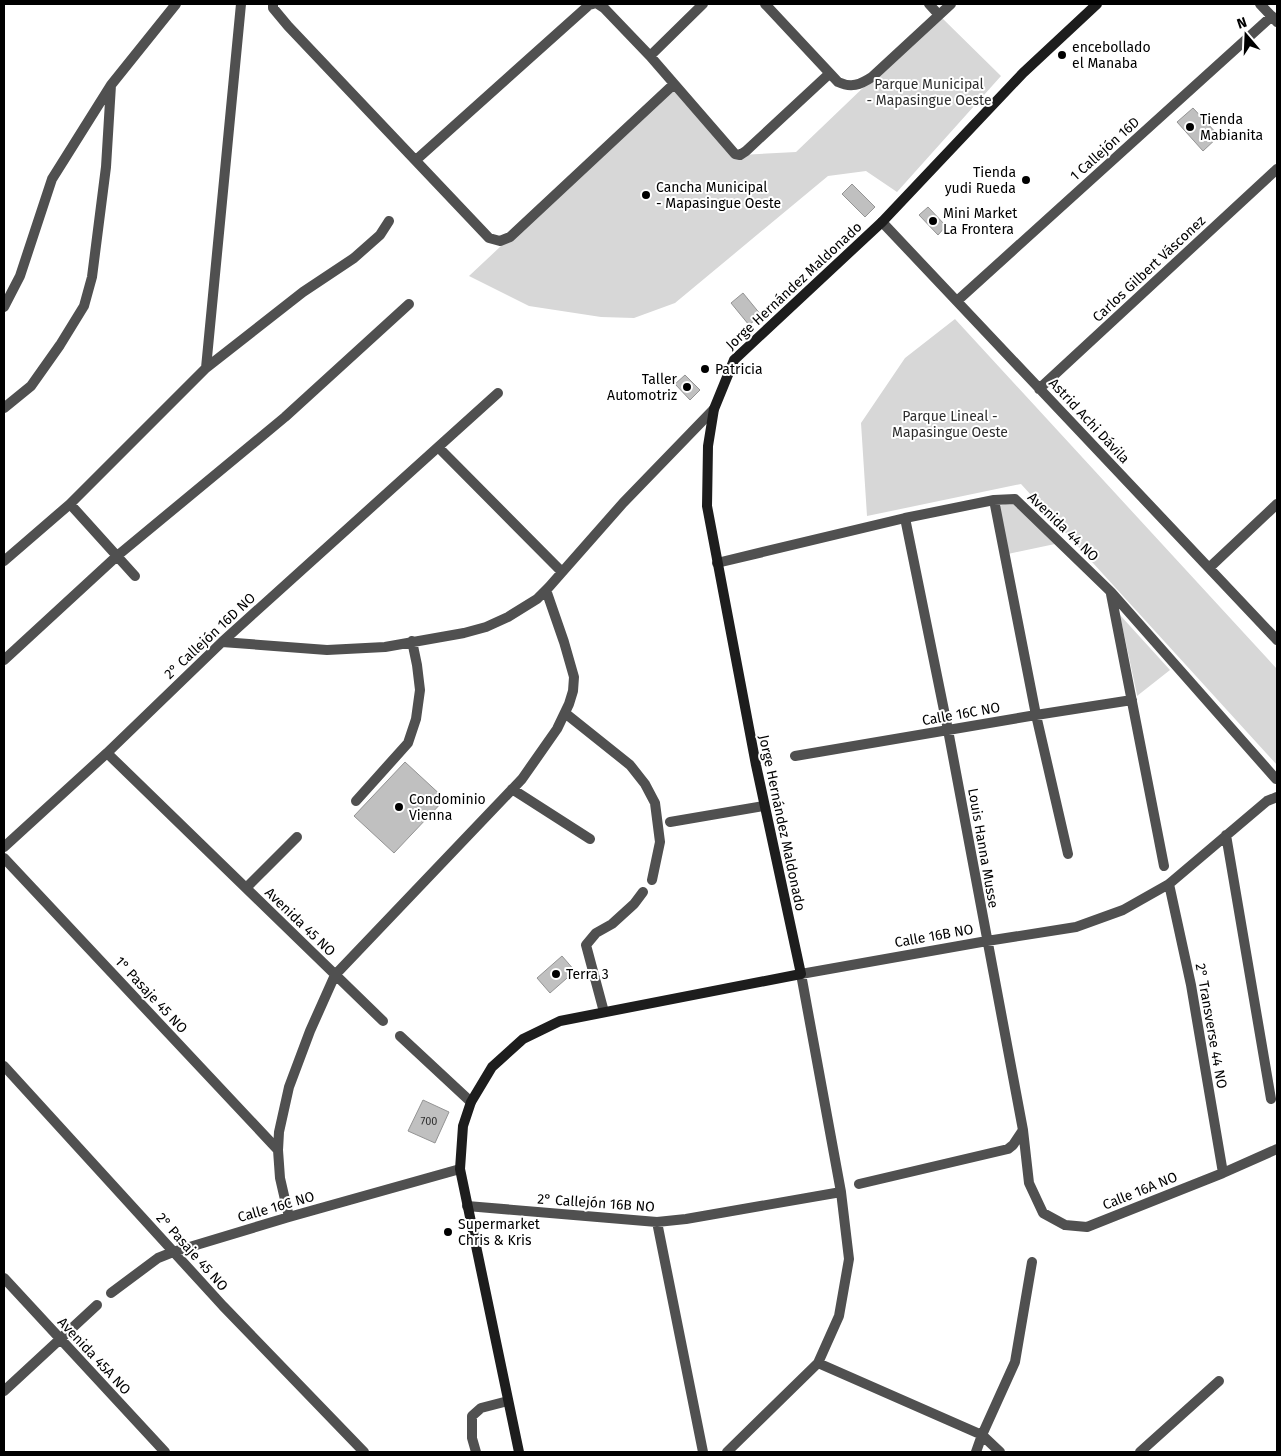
<svg xmlns="http://www.w3.org/2000/svg" width="1281" height="1456" font-family="'Fira Sans',sans-serif">
	<style>
		.green { fill: #d7d7d7 }
		.building { fill: #c0c0c0; stroke: #949494 }
		.lines { fill: none; stroke-linecap: round; stroke-linejoin: round }
		.street { stroke: #505050; stroke-width: 10 }
		.secondary { stroke: #1d1d1d; stroke-width: 10 }
		.poi-dot { fill: #000; stroke: #fff; stroke-width: 2 }
		.labels { text-anchor: middle; dominant-baseline: central; stroke-width: 4; stroke-linejoin: round; paint-order: stroke }
		.number-label { font-size: 11px; fill: #303030 }
		.poi-label { font-size: 14px; fill: #000; stroke: #fff; text-anchor: start }
		.park-label { font-size: 14px; fill: #2e2e2e; stroke: #fff }
		.street-label { font-size: 14px; fill: #000; stroke: #fff }
	</style>
	<rect width="100%" height="100%" fill="#fff"/>
	<path class="green" d="M939,15L1001,76L897,192L866,171L828,176L675,303L634,318L601,317L529,306L469,276L674,84L740,155L796,152Z
		M955,319L1277,669V765L1021,484L867,516L861,423L905,358Z
		M1012,502L1055,544L1008,554L999,506Z
		M1120,615L1170,670L1137,696V695Z"/>
	<path class="building" d="M1193,108L1219,136L1203,151L1177,122Z
		M852,184L875,207L865,217L842,194Z
		M928,207L946,226L938,235L919,215Z
		M743,293L761,315L749,325L731,303Z
		M685,375L700,390L690,400L675,384Z
		M405,762L445,799L394,853L354,816Z
		M562,956L575,971L550,993L537,978Z
		M423,1100L449,1112L435,1143L408,1131Z"/>
	<g class="lines">
		<path class="street" d="M273,4V8L288,26L489,238L500,241L510,237L674,84
			M598,4L604,8L650,56
			M703,4L650,56L735,154L740,155L746,151L829,74
			M765,4L838,82C851,88 860,85 872,77L951,4
			M929,4L939,15
			M1260,4L1277,22
			M416,160L589,5L593,4
			M882,222L1277,640
			M957,301L1272,16
			M4,307L20,276L52,179L111,85L176,4
			M206,368L241,4
			M1039,389L1277,169
			M4,408L31,386L60,345L84,306L92,277L106,167L111,85
			M438,447L562,572
			M994,500L1036,715L1068,854
			M70,504L135,576
			M905,518L948,730L1023,1130L1029,1183L1043,1213L1065,1225L1087,1227L1223,1173L1277,1149
			M4,561L70,504L206,368L303,292L354,258L380,235L389,221
			M717,563L905,518L994,500L1015,499L1111,592L1276,779
			M1209,568L1277,504
			M1111,594L1164,866
			M222,642L327,650L385,647L464,633L486,627L508,617L537,599L549,587L623,503L714,409
			M4,660L117,556L285,417L409,304
			M565,713L630,765L645,784L655,803L660,842L652,880
			M107,753L383,1021
			M795,756L1036,715L1132,700
			M512,789L590,839
			M356,801L408,743L416,719L420,690L417,665L412,641
			M670,822L764,806
			M1226,835L1271,1099
			M4,847L107,753L222,642L498,393
			M4,858L278,1150
			M1169,884L1191,985L1223,1173
			M246,888L297,837
			M604,1012L586,945L596,933L612,924L634,904L643,892
			M400,1036L471,1102
			M4,1066L223,1306L364,1452
			M859,1184L1008,1149L1013,1145L1023,1130
			M467,1206L657,1222L686,1219L841,1192
			M289,1217L280,1178L278,1150L279,1132L289,1087L310,1031L335,975L522,779L557,729L569,704L573,691L574,677L564,642L546,590
			M657,1222L703,1452
			M4,1278L165,1452
			M111,1293L158,1258L173,1252L289,1217L460,1169
			M818,1363L982,1435L1000,1452
			M4,1391L97,1305
			M476,1452L472,1438V1416L481,1408L508,1401
			M727,1452L818,1363L839,1316L849,1259L841,1192L801,974L987,941L1076,927L1123,910L1169,884L1267,801L1277,797
			M976,1452L982,1435L1015,1362L1032,1262
			M1140,1452L1219,1381"/>
		<path class="secondary" d="M519,1452L460,1169L463,1126L471,1102L492,1067L523,1039L560,1021L801,974L756,765L707,506L708,446L714,409L734,360L882,222L1023,73L1097,4"/>
	</g>
	<g class="poi-dot">
		<circle cx="1062" cy="55" r="5"/>
		<circle cx="1190" cy="127" r="5"/>
		<circle cx="1026" cy="180" r="5"/>
		<circle cx="646" cy="195" r="5"/>
		<circle cx="933" cy="221" r="5"/>
		<circle cx="705" cy="369" r="5"/>
		<circle cx="687" cy="387" r="5"/>
		<circle cx="399" cy="807" r="5"/>
		<circle cx="556" cy="974" r="5"/>
		<circle cx="448" cy="1232" r="5"/>
	</g>
	<g class="labels">
		<g class="number-label">
			<text x="429" y="1121">700</text>
		</g>
		<g class="poi-label">
			<text x="1072" y="47">encebollado<tspan x="1072" dy="16">el Manaba</tspan></text>
			<text x="1200" y="119">Tienda<tspan x="1200" dy="16">Mabianita</tspan></text>
			<text x="1016" y="172" text-anchor="end">Tienda<tspan x="1016" dy="16">yudi Rueda</tspan></text>
			<text x="656" y="187">Cancha Municipal<tspan x="656" dy="16">- Mapasingue Oeste</tspan></text>
			<text x="943" y="213">Mini Market<tspan x="943" dy="16">La Frontera</tspan></text>
			<text x="715" y="369">Patricia</text>
			<text x="677" y="379" text-anchor="end">Taller<tspan x="677" dy="16">Automotriz</tspan></text>
			<text x="409" y="799">Condominio<tspan x="409" dy="16">Vienna</tspan></text>
			<text x="566" y="974">Terra 3</text>
			<text x="458" y="1224">Supermarket<tspan x="458" dy="16">Chris &amp; Kris</tspan></text>
		</g>
		<g class="park-label">
			<text x="929" y="84">Parque Municipal<tspan x="929" dy="16">- Mapasingue Oeste</tspan></text>
			<text x="950" y="416">Parque Lineal -<tspan x="950" dy="16">Mapasingue Oeste</tspan></text>
		</g>
		<g class="street-label">
			<text transform="translate(1105 149) rotate(-42)">1 Callejón 16D</text>
			<text transform="translate(1149 269) rotate(-43)">Carlos Gilbert Vásconez</text>
			<text transform="translate(794 286) rotate(-43)">Jorge Hernández Maldonado</text>
			<text transform="translate(1089 421) rotate(47)">Astrid Achi Dávila</text>
			<text transform="translate(1063 527) rotate(44)">Avenida 44 NO</text>
			<text transform="translate(210 636) rotate(-43)">2° Callejón 16D NO</text>
			<text transform="translate(961 714) rotate(-10)">Calle 16C NO</text>
			<text transform="translate(782 823) rotate(78)">Jorge Hernández Maldonado</text>
			<text transform="translate(983 848) rotate(80)">Louis Hanna Musse</text>
			<text transform="translate(300 922) rotate(44)">Avenida 45 NO</text>
			<text transform="translate(934 936) rotate(-10)">Calle 16B NO</text>
			<text transform="translate(151 995) rotate(47)">1° Pasaje 45 NO</text>
			<text transform="translate(1211 1026) rotate(80)">2° Transverse 44 NO</text>
			<text transform="translate(1140 1191) rotate(-22)">Calle 16A NO</text>
			<text transform="translate(596 1203) rotate(4)">2° Callejón 16B NO</text>
			<text transform="translate(276 1207) rotate(-16)">Calle 16C NO</text>
			<text transform="translate(192 1252) rotate(48)">2° Pasaje 45 NO</text>
			<text transform="translate(94 1356) rotate(47)">Avenida 45A NO</text>
		</g>
	</g>
	<rect width="1281" height="1456" fill="none" stroke="#000000" stroke-width="10"/>
	<g transform="translate(1246 35) rotate(341)" stroke="#ffffff" stroke-width="4" paint-order="stroke">
	<path d="M0-4L9 19L0 12L-9 19Z" fill="#000000"/>
	<text y="-8" font-size="14" font-weight="bold" text-anchor="middle" fill="#000000">N</text>
	</g>
</svg>
